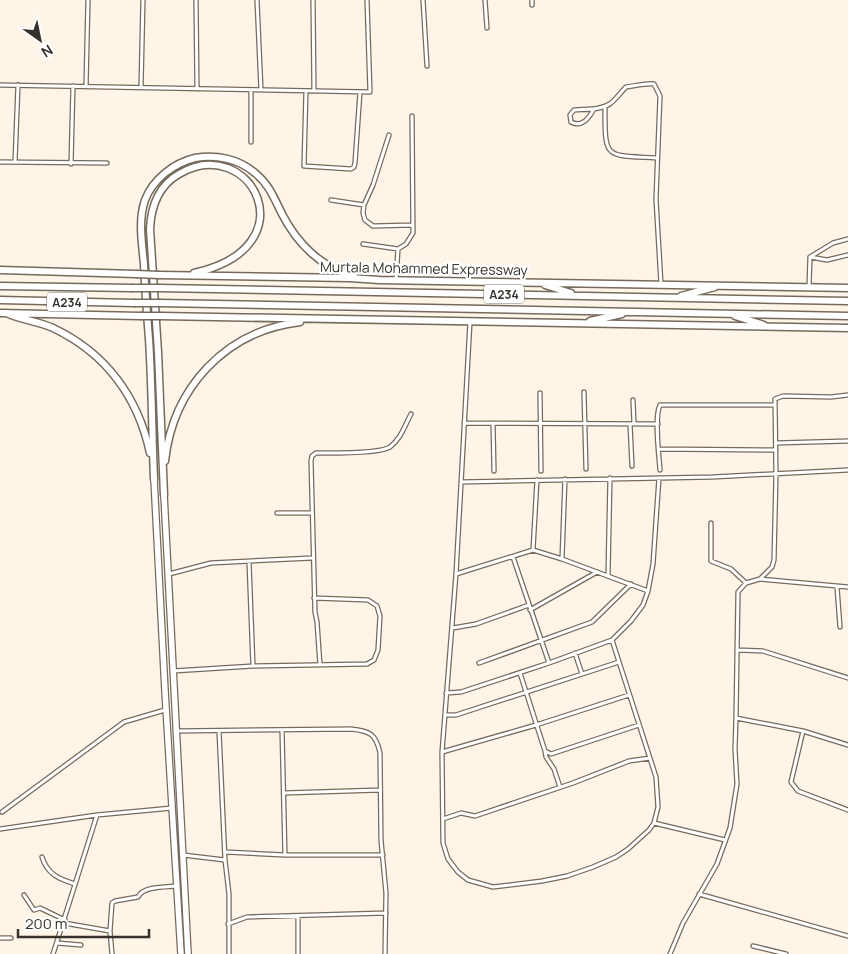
<svg xmlns="http://www.w3.org/2000/svg" width="848" height="954" font-family="Manrope,sans-serif">
	<style>
		.lines { fill: none; stroke-linecap: round; stroke-linejoin: round }
		.street-casing { stroke: #756b5c; stroke-width: 5.5 }
		.primary-casing { stroke: #756b5c; stroke-width: 8 }
		.highway-casing { stroke: #756b5c; stroke-width: 9 }
		.street { stroke: #fff; stroke-width: 3 }
		.primary { stroke: #fff; stroke-width: 5.5 }
		.highway { stroke: #fff; stroke-width: 6 }
		.highway-bridge-casing { stroke: #756b5c; stroke-width: 9; stroke-linecap: butt }
		.highway-bridge { stroke: #fff; stroke-width: 6 }
		.labels { text-anchor: middle; dominant-baseline: central; stroke-width: 4.5; stroke-linejoin: round; paint-order: stroke }
		.shield { fill: #fff; stroke: #726f6b; stroke-width: 1 }
		.shield-label { font-size: 12px; font-weight: bold; fill: #36312b }
		.street-label { font-size: 14px; fill: #36312b; stroke: #fff }
	</style>
	<rect width="100%" height="100%" fill="#fef5e8"/>
	<g class="lines">
		<defs>
			<path id="street" d="M196,0L197,89
				M257,0L261,90
				M313,0L314,91
				M423,0L427,66
				M485,0L487,28
				M532,0V5
				M0,85L370,92L367,0
				M86,86L88,0
				M141,87L143,0
				M251,90V142
				M306,91L304,166L351,169L354,167L355,163L360,92
				M605,106C605,160 604,155 656,158
				M594,109C589,118 582,128 571,122L570,115L574,110C586,109 602,110 611,103C617,98 621,92 626,87C634,86 648,83 654,84L660,96L656,199L661,284
				M389,135L373,185L364,205L363,213L365,220L373,226L413,225
				M0,162L107,163
				M15,162L18,85
				M71,164L73,86
				M331,200L364,205
				M363,244L398,249
				M810,257L833,243L848,239
				M810,257L827,260L848,255
				M396,280L398,249L406,244L413,233L412,116
				M809,287L810,257
				M470,322L456,574L442,752L443,843L448,859L458,872L468,880L493,887L542,881L567,876L593,867L616,857L628,849L649,830L654,823L658,807L656,777L612,640
				M584,392L586,469
				M540,393L541,471
				M848,395L831,397L783,396L775,399L776,475L774,560L772,567L760,579L848,587
				M633,400L634,424
				M464,423L658,424
				M493,423L494,471
				M630,424L632,466
				M776,443L848,441
				M659,449L776,450
				M660,470C659,455 654,417 660,405H775
				M461,482L713,477L848,470
				M277,513H311
				M711,523V561L731,569L746,583
				M533,550L537,480
				M513,557L549,663
				M562,559L565,479
				M249,562L253,666
				M169,574L211,563L312,558
				M456,574L533,550L562,559L648,591
				M608,575L610,478
				M760,579L746,583L738,592L736,718L803,731L848,745
				M837,587L840,627
				M530,610L597,572
				M453,628L476,624L529,605
				M738,650L763,651L848,678
				M575,653L582,674
				M479,663L592,622L631,584
				M320,665L317,622L315,612L311,461L312,456L316,453C332,453 380,454 390,447C401,439 405,425 411,414
				M173,671L253,666L367,664L374,660L378,650L380,616L377,606L368,600L314,598
				M520,673L545,751L551,754L639,725
				M446,693L461,692L549,663L612,640L631,621L643,605L648,591L653,564L659,478
				M445,715H456L619,662
				M282,730L285,855
				M177,731L351,729C370,731 376,734 380,753L381,840L386,893L385,954
				M219,731L225,860L229,894V954
				M803,731L791,782L798,791L848,810
				M545,751L546,757L554,769L560,787
				M442,752L536,725L629,695
				M284,793L380,790
				M2,812L124,722L165,710
				M443,819L461,813L475,816L573,783L629,761L650,758
				M654,823L725,840
				M0,829L97,815L172,808
				M226,852L285,855H383
				M183,855L225,860
				M42,857C47,874 59,879 75,884
				M699,894L848,936
				M24,895L34,910L40,908L65,920
				M298,916V954
				M64,923L110,931
				M228,924L247,917L386,913
				M0,938H11
				M57,943L81,945
				M753,946L786,954
				M53,954L97,815
				M112,954L110,931L112,903L115,901L138,897C143,886 166,887 176,886
				M670,954L683,923L717,864L730,828L737,784L735,749L736,718"/>
			<path id="primary" d="M154,479L165,691L181,954
				M164,495L188,954"/>
			<path id="highway" d="M0,270L136,274
				M159,275L350,278L379,280L848,288
				M545,285L571,293
				M0,286L132,288
				M159,288L848,301
				M681,296L715,287
				M0,300L134,303
				M160,303L848,316
				M0,313L140,316
				M6,313C21,320 38,321 53,328C106,353 138,397 150,453
				M161,316L848,328
				M735,316L764,325
				M590,321L622,314
				M165,461C173,388 225,331 300,322
				M154,479C152,432 152,386 149,339C147,314 145,289 144,264C142,243 138,220 145,200C153,179 174,163 195,158C216,154 239,159 255,173C269,184 274,198 282,214C297,243 321,268 354,276
				M164,495L158,352L150,229C151,207 158,186 179,174C250,132 312,247 194,273"/>
		</defs>
		<use href="#street" class="street-casing"/>
		<use href="#primary" class="primary-casing"/>
		<use href="#highway" class="highway-casing"/>
		<use href="#street" class="street"/>
		<use href="#primary" class="primary"/>
		<use href="#highway" class="highway"/>
		<defs>
			<path id="highway-bridge" d="M136,274L159,275
				M132,288H159
				M134,303H160
				M140,316H161"/>
		</defs>
		<use href="#highway-bridge" class="highway-bridge-casing"/>
		<use href="#highway-bridge" class="highway-bridge"/>
	</g>
	<g class="labels">
		<g class="shield">
			<rect x="484" y="284.5" width="40" height="19" rx="4"/>
			<rect x="47" y="292.5" width="40" height="19" rx="4"/>
		</g>
		<g class="shield-label">
			<text x="504" y="294">A234</text>
			<text x="67" y="302">A234</text>
		</g>
		<g class="street-label">
			<text transform="translate(424 268) rotate(1)">Murtala Mohammed Expressway</text>
		</g>
	</g>
	<g transform="translate(40 40) rotate(147)" stroke="#ffffff" stroke-width="4" paint-order="stroke">
	<path d="M0-4L9 19L0 12L-9 19Z" fill="#36312b"/>
	<text y="-8" font-size="14" font-weight="bold" text-anchor="middle" fill="#36312b">N</text>
	</g>
	<path d="M18 929v8h131v-8" fill="none" stroke="#36312b" stroke-width="2.5"/>
	<text x="25" y="929" font-size="15" fill="#36312b" stroke="#ffffff" stroke-width="4" paint-order="stroke">200 m</text>
</svg>
